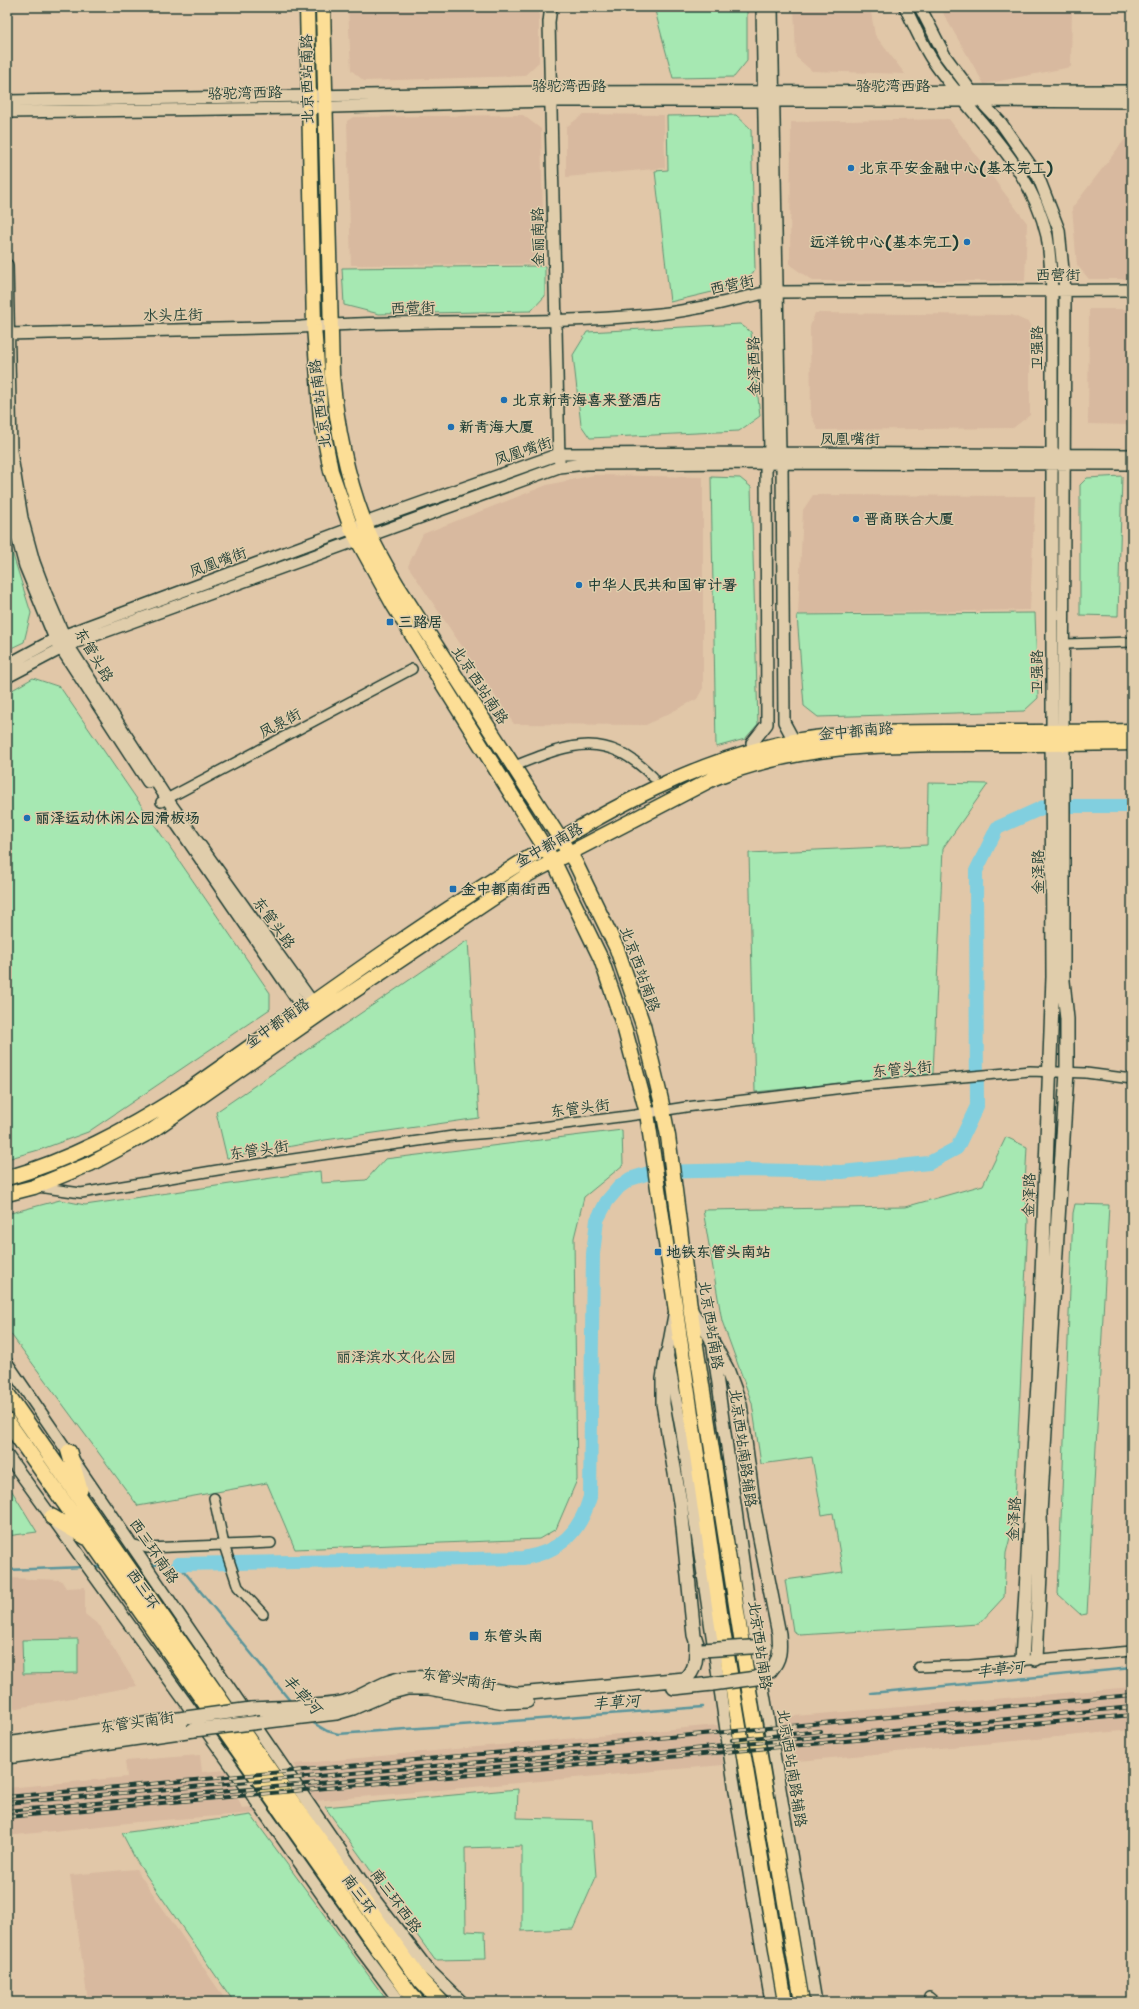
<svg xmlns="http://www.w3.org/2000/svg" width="1139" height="2009" font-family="'Shantell Sans','LXGW WenKai TC',sans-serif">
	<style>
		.built { fill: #d8b99f }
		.green { fill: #a6e8b2; stroke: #629273 }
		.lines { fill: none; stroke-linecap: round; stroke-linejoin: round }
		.stream { stroke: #5a959b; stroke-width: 2.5 }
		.river { stroke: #81cfdf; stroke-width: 14 }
		.minor-casing { stroke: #1f3d34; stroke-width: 12 }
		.tertiary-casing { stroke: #1f3d34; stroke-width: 14 }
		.secondary-casing { stroke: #1f3d34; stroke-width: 16 }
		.primary-casing { stroke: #1f3d34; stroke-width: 17 }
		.trunk-casing { stroke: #1f3d34; stroke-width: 18 }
		.minor { stroke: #e0cdab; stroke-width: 9 }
		.tertiary { stroke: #e0cdab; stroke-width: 11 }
		.secondary { stroke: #e0cdab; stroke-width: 13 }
		.primary { stroke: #fcde96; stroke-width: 14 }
		.trunk { stroke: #fcde96; stroke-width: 15 }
		.rail-casing { stroke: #1f3d34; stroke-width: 4 }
		.rail { stroke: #e0cdab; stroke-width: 2.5; stroke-dasharray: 8; stroke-linecap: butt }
		.secondary-bridge-casing { stroke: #1f3d34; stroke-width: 16; stroke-linecap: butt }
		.secondary-bridge { stroke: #e0cdab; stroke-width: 13 }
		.poi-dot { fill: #1f6fb2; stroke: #e0cdab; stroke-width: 1.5 }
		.labels { text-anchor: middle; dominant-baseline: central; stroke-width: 3; stroke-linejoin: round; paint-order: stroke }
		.street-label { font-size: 15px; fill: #1f3d34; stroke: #e0cdab }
		.poi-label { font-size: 15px; font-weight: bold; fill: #1f3d34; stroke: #e0cdab; text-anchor: start }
		.park-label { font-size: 15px; fill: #26463a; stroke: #e0cdab }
		.water-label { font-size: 16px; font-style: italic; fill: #24443d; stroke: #e0cdab }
	</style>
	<rect width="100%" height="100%" fill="#e1c7a8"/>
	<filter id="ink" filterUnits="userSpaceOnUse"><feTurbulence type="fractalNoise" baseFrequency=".025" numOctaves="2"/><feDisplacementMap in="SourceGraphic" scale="8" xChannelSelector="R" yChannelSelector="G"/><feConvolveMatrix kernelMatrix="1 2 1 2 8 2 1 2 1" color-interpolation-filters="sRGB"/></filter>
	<g filter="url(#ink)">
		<path class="built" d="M348,7H539V62L524,76L364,81L351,70Z
			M794,7H870L875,35L905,74L812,71L796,57Z
			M942,7H1072L1071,67L984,84L944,15Z
			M584,114L664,115L665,168L566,177V127Z
			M523,115L541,129L544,264L351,265L347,121L353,117Z
			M949,119L1027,223L1025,281H813L790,265L791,122Z
			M1132,130V279H1089L1077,265L1072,208Z
			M1089,309H1132V425L1088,424Z
			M815,313L1012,315L1030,323V415L1013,428L818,430L811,415L810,327Z
			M1130,471H1132V616H1128Z
			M594,475L703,477V688L697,699L646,725L514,724L408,566L423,534L547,485Z
			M813,495L1035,496L1030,610L798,614L803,510Z
			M7,1578L61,1580L66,1588L85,1587V1614L101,1627L102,1630L137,1686L7,1710Z
			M1132,1687V1730L788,1762L784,1717Z
			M717,1725L723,1765L314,1801L294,1764Z
			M200,1755L202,1772L226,1770L242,1808L253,1807L256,1813L137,1822L7,1836V1788L127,1777L125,1761Z
			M136,1869L227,2002H88L70,1875Z"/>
		<path class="green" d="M654,7H747V61L734,77L673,78Z
			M736,115L751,129L755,269L746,284L670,302L655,171L668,170L667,116Z
			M545,266V296L531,311L379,314L344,305L342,268Z
			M740,324L751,332L760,416L739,431L590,438L581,425L573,355L587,332Z
			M1122,476L1118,616L1080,615V485L1087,478Z
			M711,477L740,478L751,487L758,724L745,739L716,747Z
			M7,536L31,613L24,642L7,650Z
			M1035,613L1038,698L1024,711L818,717L804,706L797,615Z
			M33,678L60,687L270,993V1009L88,1132L42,1149L7,1159V693Z
			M928,783L988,784L943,848L933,1074L755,1092L749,853L927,845Z
			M468,940L479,1118L325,1140L227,1158L216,1112Z
			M622,1130L623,1165L584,1197L574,1238L577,1480L556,1529L539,1539L295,1549L267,1483L138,1506L7,1329V1214L60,1200L85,1205L320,1171L321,1183L366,1180L385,1159Z
			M1006,1137L1027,1147L1025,1184L1028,1221L1014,1522L1006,1553L1004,1597L979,1624L800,1635L793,1631L785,1580L843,1572L833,1513L822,1515L812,1457L761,1464L752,1403L722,1321L703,1210L905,1207L983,1185Z
			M1075,1204L1109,1205L1087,1614L1081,1615L1058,1594L1073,1213Z
			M7,1483L37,1532L7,1536Z
			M78,1639V1673L23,1674L22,1640Z
			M518,1789L517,1818L592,1820L596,1877L573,1929L522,1931V1846L465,1848L466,1931L485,1932L486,1959L435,1960L325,1807Z
			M251,1815L388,2002H234L137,1862L122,1833Z"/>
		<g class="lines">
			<path class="stream" d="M149,1565L178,1564L291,1702
				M91,1567H102
				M7,1570L84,1567
				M871,1693L1132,1668
				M310,1721L327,1731L338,1734L703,1707"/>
			<path class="river" d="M178,1564L523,1558C560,1552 580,1532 590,1497L593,1254L597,1220L607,1201L619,1187L630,1179L652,1172L745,1170L842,1172L929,1163L957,1148L977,1106L976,871L997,828L1046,806H1132"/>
			<defs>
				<path id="minor" d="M1065,644L1132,642
					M512,767C570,744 604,728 653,777
					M161,802L412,669
					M38,1187L81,1193L224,1169L453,1136L503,1132L635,1115L686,1107L860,1086L1030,1071L1086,1073L1132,1079
					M214,1498L224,1545L238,1587L263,1614
					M131,1544L147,1548L271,1543
					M919,1667L970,1665L1132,1651
					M929,1997L935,2002"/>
				<path id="tertiary" d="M551,7L549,22L559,460
					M772,7L780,453L782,463L784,722L791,735
					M905,7C914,25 922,45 933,61C973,119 1031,164 1047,236C1050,254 1051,272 1052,290V732
					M920,7L945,56L971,91L1001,123L1038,176L1059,230L1065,290L1063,732
					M7,101L550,92L1132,91
					M7,112L297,108L550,101H981L1132,102
					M7,265L11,451L22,518L34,562L46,594L68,645L167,799L313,1003
					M7,334L301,327C416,318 533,326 649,315C689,312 729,301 768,292H778L1132,290
					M7,490L13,521L25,566L55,639L148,782
					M7,665L55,639L83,628L376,519L559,454L780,453L1132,455
					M7,677L68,645L559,467L586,464L766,463L1132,464
					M752,743L767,724L766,463L770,453L762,7
					M171,816L304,1010
					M691,1309L712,1341L751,1617L816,2002
					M674,1315L667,1353L682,1433L735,1791L771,2002
					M7,1363L372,1896L428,1969L462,2002
					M7,1455L230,1764L358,1946L400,2002"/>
				<path id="secondary" d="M712,1341L727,1369L740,1404L754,1508L779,1634C780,1649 781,1659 770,1671
					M667,1353L663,1379V1404L681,1508L694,1635L698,1647L700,1649
					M1036,1659L1041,1553L1040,1513L1067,1072V1019L1063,981V734
					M1022,1660L1038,1383L1053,977L1052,734
					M674,1688L712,1684
					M251,1709C279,1707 320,1708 345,1702C366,1696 385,1679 407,1678C440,1675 484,1690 518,1694L685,1679C697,1670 696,1656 696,1642
					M260,1722L336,1713L353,1708L388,1693L407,1688H429L504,1702L527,1701
					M7,1744L186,1718
					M7,1757L194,1730"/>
				<path id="primary" d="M307,7L314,326L321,419L331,471L351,528L394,606L555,864L601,959L625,1030L647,1113L721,1619L785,2002
					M323,7L332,375C337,429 347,482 369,533C377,551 387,568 397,585L575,862L617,949L643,1025L661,1100L668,1136L690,1307L752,1709L802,2002
					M7,1178C70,1160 126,1130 180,1096C295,1016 406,933 525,860C608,810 697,759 794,741C852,731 910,732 968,732C1023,732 1077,732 1132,731
					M7,1194L34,1187L90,1164L150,1132L321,1013L529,874L714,778C797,745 880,744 968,744C1023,744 1077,744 1132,743"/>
				<path id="trunk" d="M7,1394L279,1784L421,1981L441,2002
					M7,1421L410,1994L417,2002
					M69,1452L80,1490
					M52,1517L86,1537"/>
			</defs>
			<use href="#minor" class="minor-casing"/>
			<use href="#tertiary" class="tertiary-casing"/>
			<use href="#secondary" class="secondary-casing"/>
			<use href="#primary" class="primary-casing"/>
			<use href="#trunk" class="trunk-casing"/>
			<use href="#minor" class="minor"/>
			<use href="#tertiary" class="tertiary"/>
			<use href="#secondary" class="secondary"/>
			<use href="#primary" class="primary"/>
			<use href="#trunk" class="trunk"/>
			<defs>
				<path id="rail" d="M732,1740L821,1731
					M7,1797L1132,1695
					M7,1803L608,1751
					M7,1811L640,1754L1132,1707
					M7,1817L1132,1715"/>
			</defs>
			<use href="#rail" class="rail-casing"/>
			<use href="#rail" class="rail"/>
			<defs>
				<path id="secondary-bridge" d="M702,1650L766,1646
					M712,1684L756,1678L770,1671
					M186,1718L251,1709
					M194,1730L260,1722"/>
			</defs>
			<use href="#secondary-bridge" class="secondary-bridge-casing"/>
			<use href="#secondary-bridge" class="secondary-bridge"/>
		</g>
	</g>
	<g class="poi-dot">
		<circle cx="851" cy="168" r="4"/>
		<circle cx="967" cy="242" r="4"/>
		<circle cx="504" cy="400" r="4"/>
		<circle cx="451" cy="427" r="4"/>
		<circle cx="856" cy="519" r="4"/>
		<circle cx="579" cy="585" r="4"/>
		<rect x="386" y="618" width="8" height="8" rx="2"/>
		<circle cx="27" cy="818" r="4"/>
		<rect x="449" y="885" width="8" height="8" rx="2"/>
		<rect x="654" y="1248" width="8" height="8" rx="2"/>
		<rect x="469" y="1631" width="10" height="10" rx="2"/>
	</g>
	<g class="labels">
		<g class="street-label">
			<text transform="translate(307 79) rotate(-91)">北京西站南路</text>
			<text x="569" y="86">骆驼湾西路</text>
			<text x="893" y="86">骆驼湾西路</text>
			<text transform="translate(245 93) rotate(-1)">骆驼湾西路</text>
			<text transform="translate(538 237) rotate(-91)">金丽南路</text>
			<text x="1058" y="275">西营街</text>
			<text transform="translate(732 285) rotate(-12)">西营街</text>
			<text transform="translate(413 308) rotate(-1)">西营街</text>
			<text transform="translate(173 315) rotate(-1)">水头庄街</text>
			<text transform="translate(1037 348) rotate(-90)">卫强路</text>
			<text transform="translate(754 366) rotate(-91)">金泽西路</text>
			<text transform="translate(320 404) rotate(-97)">北京西站南路</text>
			<text x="850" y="439">凤凰嘴街</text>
			<text transform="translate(523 451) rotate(-18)">凤凰嘴街</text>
			<text transform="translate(218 562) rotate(-20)">凤凰嘴街</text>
			<text transform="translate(94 655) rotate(59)">东管头路</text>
			<text transform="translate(1037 672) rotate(-90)">卫强路</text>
			<text transform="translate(480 685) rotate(57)">北京西站南路</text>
			<text transform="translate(280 723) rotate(-28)">凤泉街</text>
			<text transform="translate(856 731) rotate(-5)">金中都南路</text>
			<text transform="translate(549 845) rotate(-29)">金中都南路</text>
			<text transform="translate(1038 872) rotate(-90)">金泽路</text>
			<text transform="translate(274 923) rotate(54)">东管头路</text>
			<text transform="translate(640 969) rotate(70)">北京西站南路</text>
			<text transform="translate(277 1023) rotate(-35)">金中都南路</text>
			<text transform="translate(902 1069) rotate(-5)">东管头街</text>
			<text transform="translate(580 1108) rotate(-7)">东管头街</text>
			<text transform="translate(259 1150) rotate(-8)">东管头街</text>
			<text transform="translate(1029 1195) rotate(-88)">金泽路</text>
			<text transform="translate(711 1325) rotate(81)">北京西站南路</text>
			<text transform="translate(743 1448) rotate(82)">北京西站南路辅路</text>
			<text transform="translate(1014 1519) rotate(-87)">金泽路</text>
			<text transform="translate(154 1551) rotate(56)">西三环南路</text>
			<text transform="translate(143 1589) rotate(56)">西三环</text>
			<text transform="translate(760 1645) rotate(82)">北京西站南路</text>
			<text transform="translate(459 1679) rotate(9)">东管头南街</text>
			<text transform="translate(137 1722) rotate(-8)">东管头南街</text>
			<text transform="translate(792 1768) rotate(81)">北京西站南路辅路</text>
			<text transform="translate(359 1894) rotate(54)">南三环</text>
			<text transform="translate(396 1901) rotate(54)">南三环西路</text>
		</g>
		<g class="poi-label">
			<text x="859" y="168">北京平安金融中心(基本完工)</text>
			<text x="959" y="242" text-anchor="end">远洋锐中心(基本完工)</text>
			<text x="512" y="400">北京新青海喜来登酒店</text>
			<text x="459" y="427">新青海大厦</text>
			<text x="864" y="519">晋商联合大厦</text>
			<text x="587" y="585">中华人民共和国审计署</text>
			<text x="398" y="622">三路居</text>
			<text x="35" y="818">丽泽运动休闲公园滑板场</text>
			<text x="461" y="889">金中都南街西</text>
			<text x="666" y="1252">地铁东管头南站</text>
			<text x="483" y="1636">东管头南</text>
		</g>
		<g class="park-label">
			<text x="396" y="1357">丽泽滨水文化公园</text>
		</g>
		<g class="water-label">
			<text transform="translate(1000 1669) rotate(-6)">丰草河</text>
			<text transform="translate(302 1694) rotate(47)">丰草河</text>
			<text transform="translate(616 1702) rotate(-4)">丰草河</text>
		</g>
	</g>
	<rect width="1139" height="2009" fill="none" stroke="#e0cdab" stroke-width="24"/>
	<rect x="12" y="12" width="1115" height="1985" fill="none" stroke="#1f3d34" stroke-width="1.5" filter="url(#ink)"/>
</svg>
